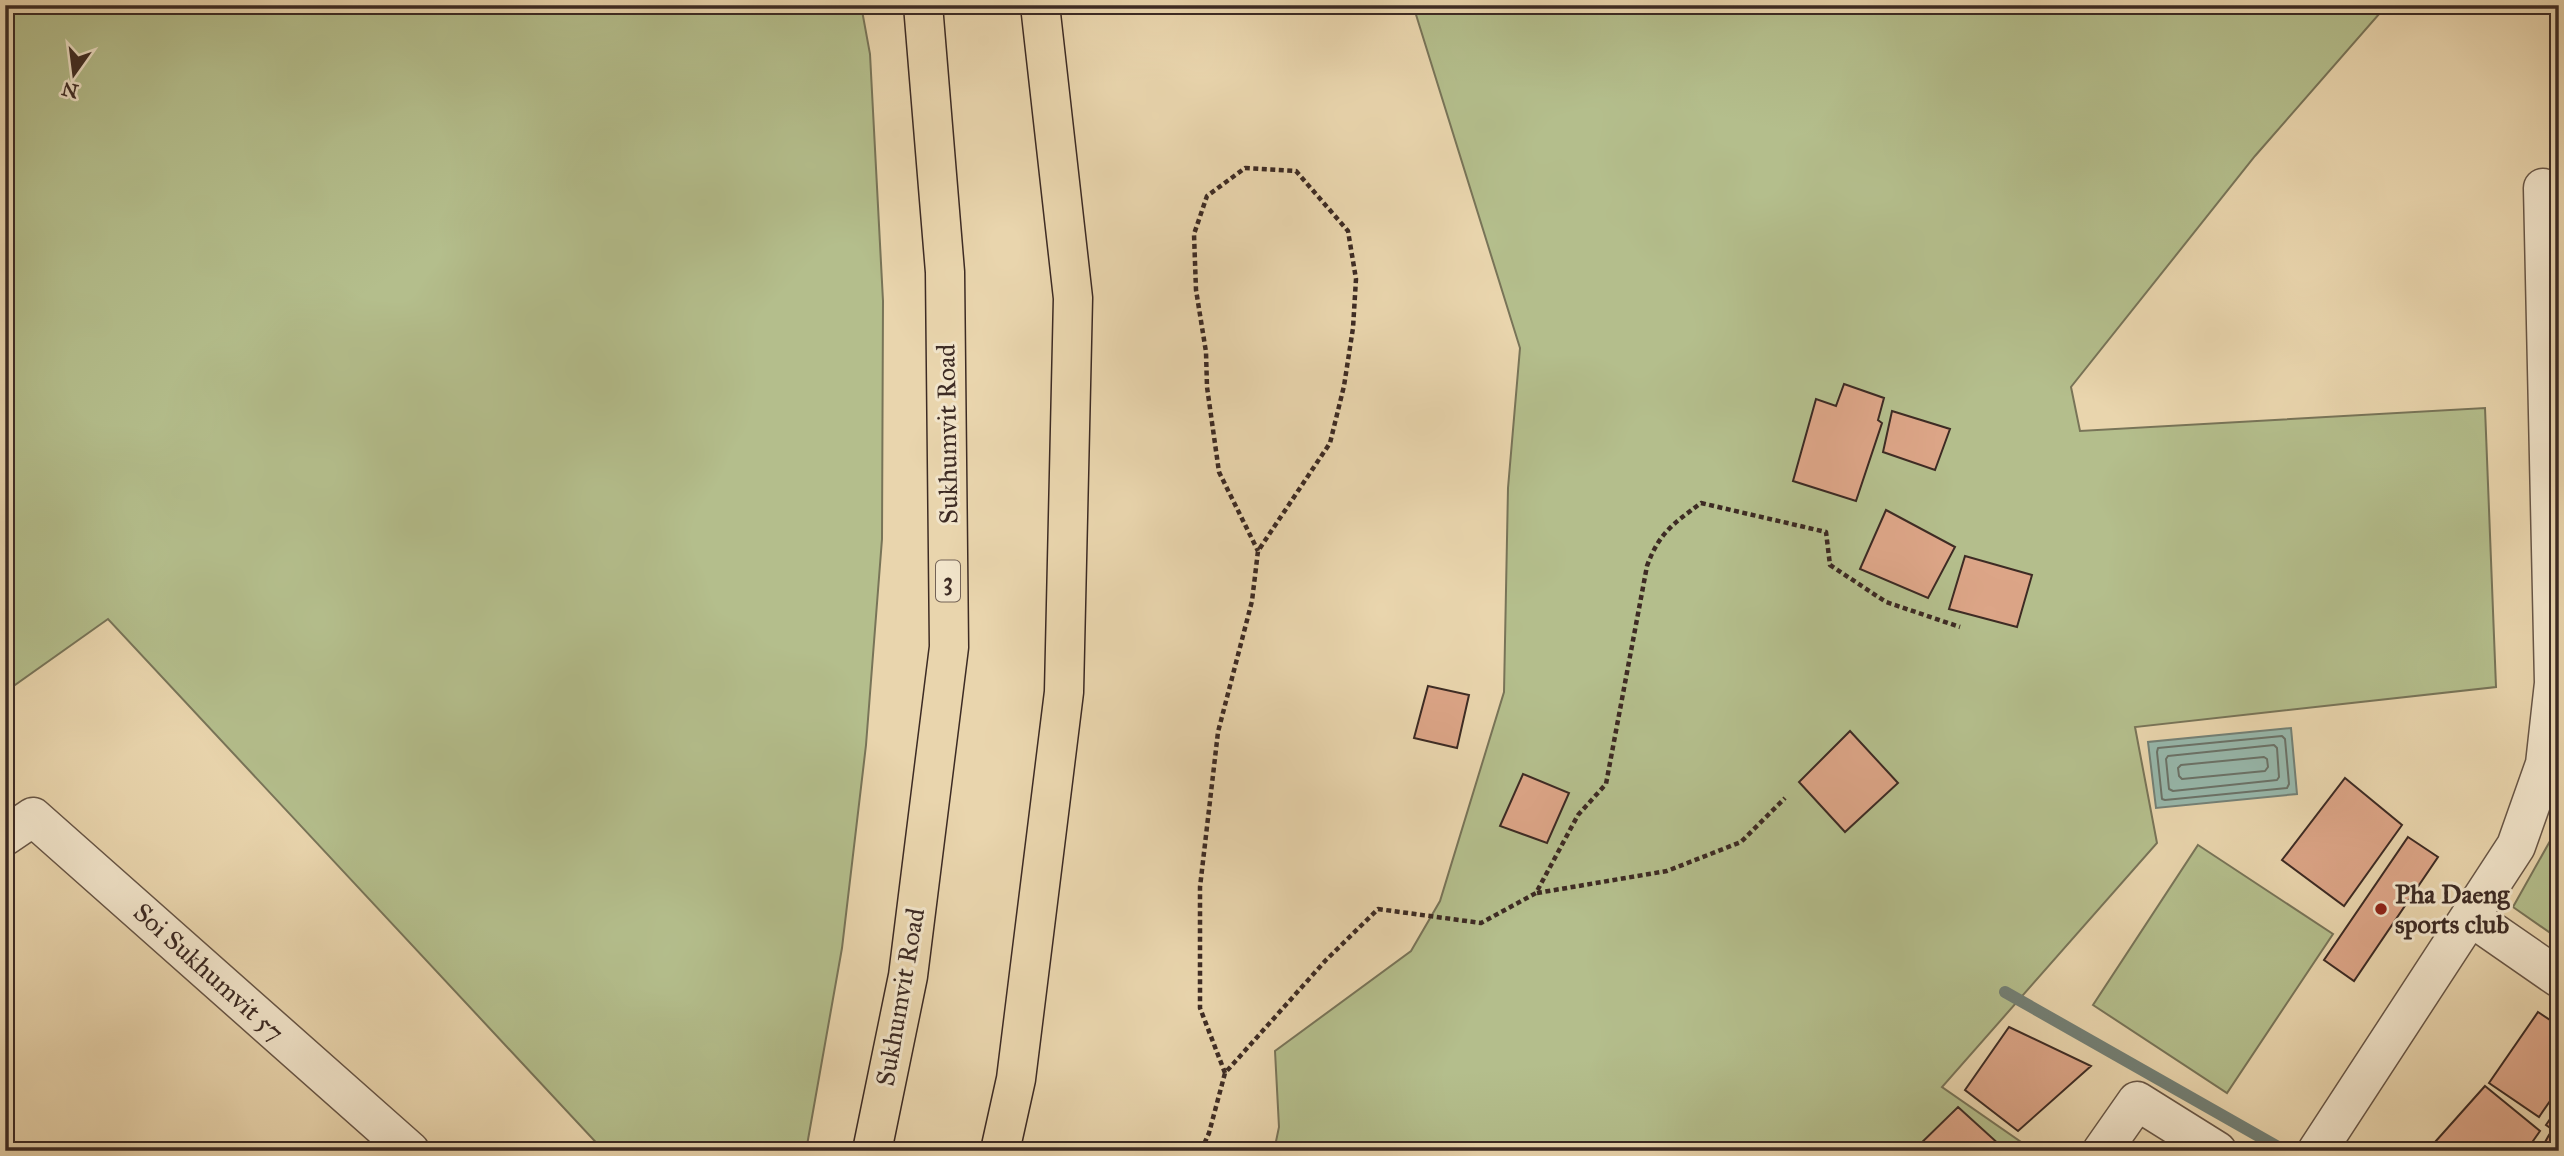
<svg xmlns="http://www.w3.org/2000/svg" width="2564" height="1156" font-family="'IM FELL Great Primer',serif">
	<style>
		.green { fill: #b4be8c; stroke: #787458; stroke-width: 2 }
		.water { fill: #97b8ac; stroke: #738076; stroke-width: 2 }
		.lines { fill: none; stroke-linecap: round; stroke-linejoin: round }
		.shore { stroke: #6a7268; stroke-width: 2 }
		.stream { stroke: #738076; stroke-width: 12 }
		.building { fill: #dca587; stroke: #3d2b24; stroke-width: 2 }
		.minor-casing { stroke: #685646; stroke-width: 41 }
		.trunk-casing { stroke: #3d2b24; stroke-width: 41 }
		.path { stroke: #3d2b24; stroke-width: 4.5; stroke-dasharray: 5 3.5; stroke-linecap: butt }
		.minor { stroke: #f1e4ca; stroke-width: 38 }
		.trunk { stroke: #e9d5ad; stroke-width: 38 }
		.poi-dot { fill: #8f2418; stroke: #f1e4ca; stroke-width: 2.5 }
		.labels { text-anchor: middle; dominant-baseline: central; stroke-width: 6; stroke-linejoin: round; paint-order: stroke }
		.shield { fill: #f1e4ca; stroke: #736256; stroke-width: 2 }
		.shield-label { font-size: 24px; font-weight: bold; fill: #3d2b24 }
		.street-label { font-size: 26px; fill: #3d2b24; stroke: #f1e4ca }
		.poi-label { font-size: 26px; font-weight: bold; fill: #3d2b24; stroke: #f1e4ca; text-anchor: start }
	</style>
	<rect width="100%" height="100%" fill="#e9d5ad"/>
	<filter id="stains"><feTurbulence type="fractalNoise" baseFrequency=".00286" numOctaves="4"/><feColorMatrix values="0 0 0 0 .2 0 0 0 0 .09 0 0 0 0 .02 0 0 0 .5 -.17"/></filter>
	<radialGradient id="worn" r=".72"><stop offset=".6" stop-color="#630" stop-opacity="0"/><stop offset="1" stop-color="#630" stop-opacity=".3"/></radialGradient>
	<path class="green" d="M5,5H861L870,54L883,301L882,539L866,745L842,948L806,1151H604L108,619L5,692Z
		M1413,5H2387L2255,156L2071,387L2080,431L2485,408L2496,687L2135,727L2157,843L1942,1087L2034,1151H1274L1279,1127L1275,1051L1411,951L1440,901L1504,692L1508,488L1520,348Z
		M2559,825V939L2513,907Z
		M2198,845L2333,934L2227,1093L2093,1005Z"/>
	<path class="water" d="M2291,728L2297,794L2156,808L2148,742Z"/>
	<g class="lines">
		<path class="shore" d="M2282,736L2285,739L2289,784L2287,788L2165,800L2162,799L2157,752L2158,748Z
			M2274,745L2277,748L2279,777L2277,780L2173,791L2169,789L2166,759L2168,756Z
			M2264,757L2267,759L2268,767L2265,771L2182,779L2179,776L2178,768L2181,765Z"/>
		<path class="stream" d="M2005,992L2278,1147"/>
	</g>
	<path class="building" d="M1844,384L1884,398L1878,420L1882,423L1856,501L1793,481L1816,399L1836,406Z
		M1892,411L1950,429L1935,470L1883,452Z
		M1886,510L1955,547L1928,598L1860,569Z
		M1965,556L2032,575L2017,627L1949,609Z
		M1428,686L1469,695L1457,748L1414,738Z
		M1850,731L1898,783L1845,832L1799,782Z
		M1523,774L1569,793L1547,843L1500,826Z
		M2345,778L2402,825L2344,906L2282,860Z
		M2408,837L2438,857L2354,981L2324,960Z
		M2538,1012L2559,1026V1088L2539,1117L2489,1083Z
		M2009,1027L2091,1066L2018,1131L1965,1090Z
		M2485,1086L2540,1131L2526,1151H2450L2435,1142Z
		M2559,1106V1134L2546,1125Z
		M1958,1107L2001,1146L1997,1151H1913Z
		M2549,1135L2559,1142V1151H2540Z"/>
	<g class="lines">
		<defs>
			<path id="minor" d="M5,836L33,817L410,1151
				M2471,917L2559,978
				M2102,1151L2137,1101L2217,1151
				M2317,1151L2516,846L2545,764L2554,683L2543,188"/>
			<path id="trunk" d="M872,1151L908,976L949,647L945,272L923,5
				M1000,1151L1016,1079L1064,692L1073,298L1040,5"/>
		</defs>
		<use href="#minor" class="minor-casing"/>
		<use href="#trunk" class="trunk-casing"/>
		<path class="path" d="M1537,893L1667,871L1741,842L1785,798
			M1225,1073L1200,1008V887L1218,732L1252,601L1258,551L1330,443L1344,386L1353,328L1356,279L1348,231L1296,171L1245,168L1207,196L1194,234L1196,290L1206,352L1207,387L1219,472L1258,551
			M1201,1151L1209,1133L1225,1073L1326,960L1378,909L1481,923L1536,893L1578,815L1606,784L1647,566C1659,533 1673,524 1701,503L1826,532L1830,565L1886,602L1960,627"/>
		<use href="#minor" class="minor"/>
		<use href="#trunk" class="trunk"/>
	</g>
	<circle class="poi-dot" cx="2381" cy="909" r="7"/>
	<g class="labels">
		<rect class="shield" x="936" y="560.5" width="24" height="41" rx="5"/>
		<g class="shield-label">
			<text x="948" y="581">3</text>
		</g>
		<g class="street-label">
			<text transform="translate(947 434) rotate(-91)">Sukhumvit Road</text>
			<text transform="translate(209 972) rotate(42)">Soi Sukhumvit 57</text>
			<text transform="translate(900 997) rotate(-80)">Sukhumvit Road</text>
		</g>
		<g class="poi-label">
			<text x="2395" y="894">Pha Daeng<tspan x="2395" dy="30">sports club</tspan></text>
		</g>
	</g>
	<rect width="2564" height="1156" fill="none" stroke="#e9d5ad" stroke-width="28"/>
	<rect x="7" y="7" width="2550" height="1142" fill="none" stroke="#3d2b24" stroke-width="3.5"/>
	<rect x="14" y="14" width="2536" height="1128" fill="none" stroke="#3d2b24" stroke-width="2"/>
	<g transform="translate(74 74) rotate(194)" stroke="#f1e4ca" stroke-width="5" paint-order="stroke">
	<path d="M0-5L12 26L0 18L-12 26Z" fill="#3d2b24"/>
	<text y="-10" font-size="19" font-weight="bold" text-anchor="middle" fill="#3d2b24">N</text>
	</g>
	<rect width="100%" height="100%" filter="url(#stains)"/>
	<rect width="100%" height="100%" fill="url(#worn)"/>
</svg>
